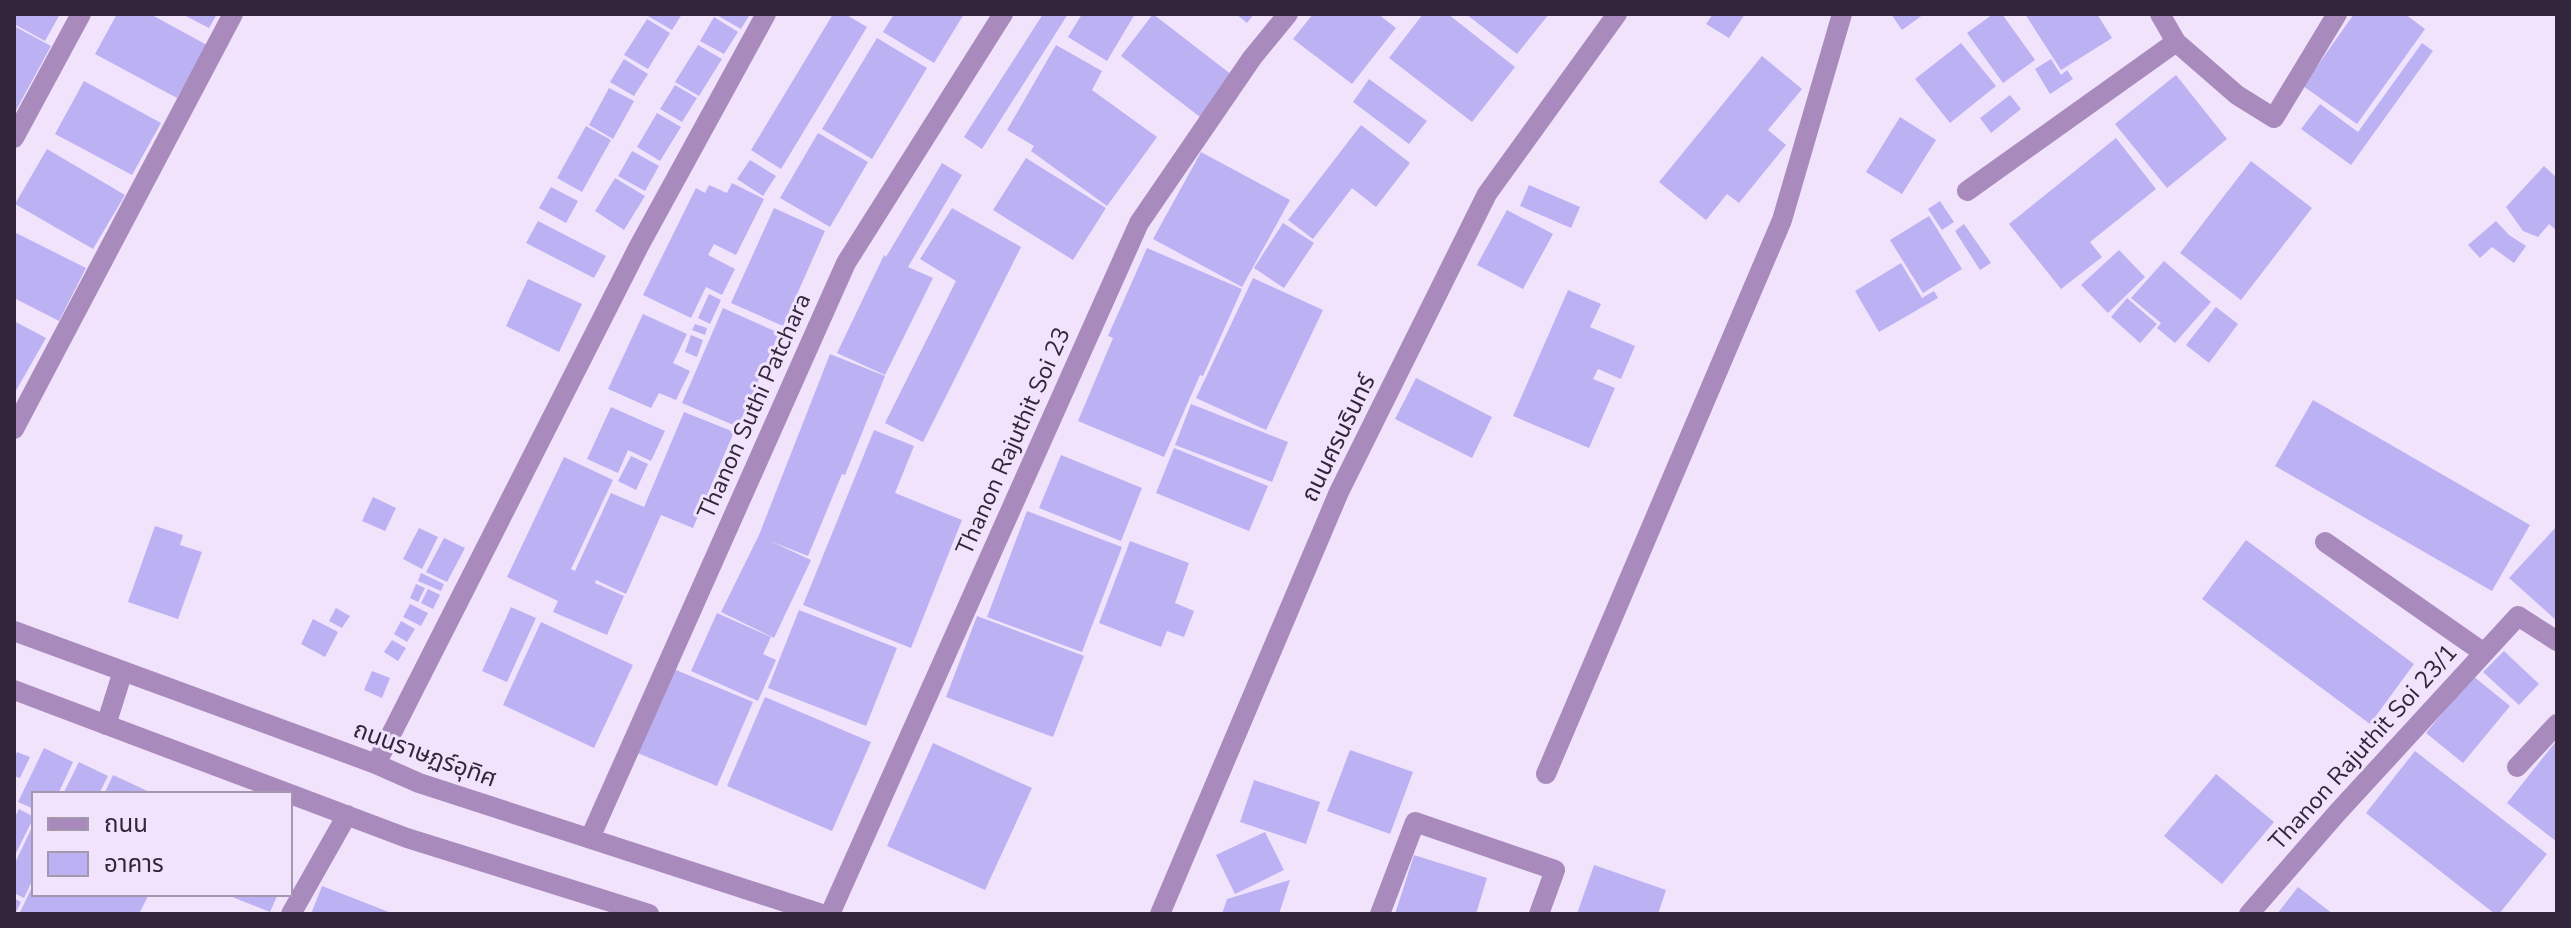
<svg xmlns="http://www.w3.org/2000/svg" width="2571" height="928" font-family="'Nunito Sans','Noto Sans Thai',sans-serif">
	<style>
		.building { fill: #bcb2f3 }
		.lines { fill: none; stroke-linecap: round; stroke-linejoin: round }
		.minor { stroke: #a88bbc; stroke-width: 20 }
		.labels { text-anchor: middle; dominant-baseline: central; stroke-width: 6; stroke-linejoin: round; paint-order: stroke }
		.street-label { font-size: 24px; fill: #33253b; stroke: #f1e3fb }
	</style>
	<rect width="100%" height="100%" fill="#f1e3fb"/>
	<path class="building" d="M14,14H60L45,41L14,24Z
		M117,14H150L207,45L177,98L95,54Z
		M182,14H217L209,28Z
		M649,14H682L672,30L648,16Z
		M715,14H750L741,29Z
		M833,14H845L867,27L781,169L751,150Z
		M894,14H964L934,63L883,32Z
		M1043,14H1068L982,149L964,137Z
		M1082,14H1135L1107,61L1068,37Z
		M1153,14L1232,75L1200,117L1121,56Z
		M1236,14H1254L1247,23Z
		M1313,14H1378L1396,28L1352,84L1293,39Z
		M1423,14H1448L1515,67L1472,122L1389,58Z
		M1466,14H1549L1517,54Z
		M1713,14H1745L1729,38L1706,24Z
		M1891,14H1924L1902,30Z
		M1993,14H2002L2035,60L2003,83L1967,33Z
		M2025,14H2097L2112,38L2061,70Z
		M2354,14H2405L2425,29L2357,124L2303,86Z
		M714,17L738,32L724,54L700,41Z
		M647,19L670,33L648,69L624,55Z
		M14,26L51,46L14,114Z
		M877,38L927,68L872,159L822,129Z
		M1961,43L1996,86L1950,123L1915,79Z
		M2422,43L2433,51L2351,165L2301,129L2320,104L2358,132Z
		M698,45L722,59L699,96L675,82Z
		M1056,45L1102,71L1092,90L1157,137L1107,206L1031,151L1034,146L1007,130Z
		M1762,56L1802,89L1768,130L1786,145L1739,203L1727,194L1706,220L1659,182Z
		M624,59L648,74L634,96L610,82Z
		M2051,59L2061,75L2067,70L2073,79L2050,94L2035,69Z
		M2176,75L2227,139L2167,188L2115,124Z
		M1369,79L1427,121L1409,144L1353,102Z
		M84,81L161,123L132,175L55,134Z
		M675,85L697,98L682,122L660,109Z
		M609,88L634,101L613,139L589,125Z
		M2010,95L2021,109L1991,133L1980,118Z
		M657,113L681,127L660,161L637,147Z
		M1900,117L1936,140L1902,194L1866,172Z
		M1361,125L1410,163L1376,207L1352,188L1313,239L1288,220Z
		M586,126L611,140L582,192L557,178Z
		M818,133L868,162L830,227L780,198Z
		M2116,138L2156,189L2090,242L2102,257L2061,289L2009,224Z
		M47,149L125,195L93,249L15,204Z
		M632,151L659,166L645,191L618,176Z
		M1201,152L1290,200L1242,287L1153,239Z
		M1026,158L1106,208L1073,260L993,210Z
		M750,160L776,176L763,196L737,179Z
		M2251,161L2312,208L2241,300L2180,253Z
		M942,163L962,175L908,267L933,278L885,375L837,353L884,255L886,257Z
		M2544,166L2557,178V231L2549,224L2538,237L2523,231L2506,207Z
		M615,178L645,196L624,230L595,211Z
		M732,183L764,199L736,255L714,244L708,255L735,269L722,295L706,287L691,318L643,295L696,188L705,193L709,185L727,193Z
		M1529,185L1580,207L1571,228L1520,206Z
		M551,187L578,201L566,223L539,208Z
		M1940,201L1954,222L1942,230L1928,209Z
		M774,208L825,231L783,326L731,303Z
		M952,208L1021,247L923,442L885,423L956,281L920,259Z
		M1507,210L1553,234L1523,289L1477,265Z
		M1929,216L1962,269L1923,293L1890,240Z
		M538,221L606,256L594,278L526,243Z
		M2496,221L2509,235L2526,246L2514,263L2492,247L2480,258L2468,245Z
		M1283,223L1314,243L1284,288L1254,268Z
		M1964,224L1991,263L1980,270L1955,231Z
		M14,232L86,268L59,321L14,298Z
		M1147,248L1242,289L1203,376L1200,375L1164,457L1078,421L1113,338L1108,336Z
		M2119,250L2145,277L2108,313L2081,285Z
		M2164,261L2211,302L2175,343L2157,328L2161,323L2131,298Z
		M1901,263L1922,298L1934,291L1938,298L1879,332L1855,291Z
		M1253,278L1323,310L1266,430L1196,398Z
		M528,279L582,304L559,352L506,326Z
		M1568,290L1601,304L1590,327L1635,346L1621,379L1598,369L1593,379L1615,388L1589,448L1513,416Z
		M709,294L721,300L710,324L698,318Z
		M2127,298L2157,324L2140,343L2111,317Z
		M2216,307L2238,324L2209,363L2186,345Z
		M723,308L779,333L738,427L682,403Z
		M643,314L687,334L673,363L690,371L676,400L659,393L651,408L608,389Z
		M14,321L46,338L14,394Z
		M695,324L707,328L705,335L692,330Z
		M691,335L703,340L697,357L685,352Z
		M830,354L885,376L845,475L842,474L808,556L770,541L811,560L774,638L721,612L759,535Z
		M1416,378L1492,417L1472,458L1395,419Z
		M2313,400L2530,525L2492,591L2275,466Z
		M1191,404L1288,442L1272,482L1175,445Z
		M611,407L665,431L651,461L628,450L618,473L587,459Z
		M684,412L734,432L693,528L661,515L626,594L596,580L595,583L624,596L607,635L553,612L558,601L507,577L564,457L613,480L571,569L575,571L611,493L644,507Z
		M874,430L914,446L895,493L962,520L911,648L803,605Z
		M1174,448L1268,486L1249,531L1156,493Z
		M1061,455L1142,488L1121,541L1039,508Z
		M631,456L648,464L636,490L618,481Z
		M373,497L396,508L385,531L362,521Z
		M1027,511L1122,547L1082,652L987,617Z
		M155,526L183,535L180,545L202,552L178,619L128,602Z
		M2557,526V621L2509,578Z
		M419,528L438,537L422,569L403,559Z
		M444,538L465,548L447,582L426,572Z
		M2246,540L2414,664L2370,724L2202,599Z
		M1130,541L1189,563L1175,603L1194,611L1184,637L1167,631L1161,647L1099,623Z
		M421,573L444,584L441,591L418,581Z
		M416,584L425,588L418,602L410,598Z
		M428,589L440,595L433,609L421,603Z
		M410,604L428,613L421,626L403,617Z
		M511,607L536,618L507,682L482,671Z
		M336,608L350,616L342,628L329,621Z
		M799,610L897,648L866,726L768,688Z
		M717,613L771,637L763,654L776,660L758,701L691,671Z
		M977,616L1084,656L1053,737L946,697Z
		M313,619L338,632L325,657L301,644Z
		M401,621L415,629L407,642L394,634Z
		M541,622L633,665L594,748L503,705Z
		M392,640L406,648L398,661L384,652Z
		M2504,651L2539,684L2519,705L2483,672Z
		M664,665L753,702L717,786L628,749Z
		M372,671L390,678L382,698L364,690Z
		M2473,676L2510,706L2463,763L2426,733Z
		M765,697L871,742L832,831L727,786Z
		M2557,740V842L2507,803Z
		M933,743L1032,788L985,890L887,846Z
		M44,748L73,762L58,794H34V809L18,802Z
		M1350,750L1413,772L1390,834L1327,811Z
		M2415,751L2547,854L2499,914H2495L2366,813Z
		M17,752L30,757L20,778L14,776V760Z
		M79,762L108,776L99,794H63Z
		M2216,774L2274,822L2222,884L2164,836Z
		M113,775L154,794H104Z
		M1254,780L1320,802L1306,844L1240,822Z
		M19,809L34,817L14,857V819Z
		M34,823V877L24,898L14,893V865Z
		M1265,832L1284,870L1235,894L1216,855Z
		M1414,855L1487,878L1476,914H1395Z
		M1594,865L1666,890L1658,914H1577Z
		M1290,880L1279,914H1222L1227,899Z
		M34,883V894H149L139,914H19Z
		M322,886L394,914H311Z
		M2298,887L2333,914H2277Z
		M225,894H278L270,912Z
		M14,898L21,902L15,914H14Z"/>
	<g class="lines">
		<path class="minor" d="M2160,14L2176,42L2237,95L2274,118L2337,14
			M14,138L81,14
			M1967,191L2176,42
			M14,429L233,14
			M2325,542L2484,653
			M14,631L376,764L419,783L822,914
			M14,690L407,838L649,914
			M106,725L123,671
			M376,764L639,246L766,14
			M2517,767L2557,724
			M1546,774L1782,220L1842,14
			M590,838L846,263L1003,14
			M291,914L347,815
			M830,914L1139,223L1252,58L1288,14
			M1160,914L1339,492L1487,194L1617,14
			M1380,914L1415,822L1555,870L1539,914
			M2249,914L2337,813L2518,616L2557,641"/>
	</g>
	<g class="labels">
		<g class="street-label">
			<text transform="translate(754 406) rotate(-66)">Thanon Suthi Patchara</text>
			<text transform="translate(1338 438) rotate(-64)">ถนนศรนรินทร์</text>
			<text transform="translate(1013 441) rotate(-66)">Thanon Rajuthit Soi 23</text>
			<text transform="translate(2363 747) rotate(-48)">Thanon Rajuthit Soi 23/1</text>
			<text transform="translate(425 754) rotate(20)">ถนนราษฏร์อุทิศ</text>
		</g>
	</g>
	<rect width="2571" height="928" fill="none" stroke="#33253b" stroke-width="32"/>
	<rect x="32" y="792" width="260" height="104" fill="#f1e3fb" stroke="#a597ae" stroke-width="2"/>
	<rect x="48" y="818" width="40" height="12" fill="#a88bbc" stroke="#a597ae" stroke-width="2"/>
	<text x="104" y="832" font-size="24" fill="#33253b">ถนน</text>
	<rect x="48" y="852" width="40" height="24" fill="#bcb2f3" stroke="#a597ae" stroke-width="2"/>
	<text x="104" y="872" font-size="24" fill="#33253b">อาคาร</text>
</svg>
